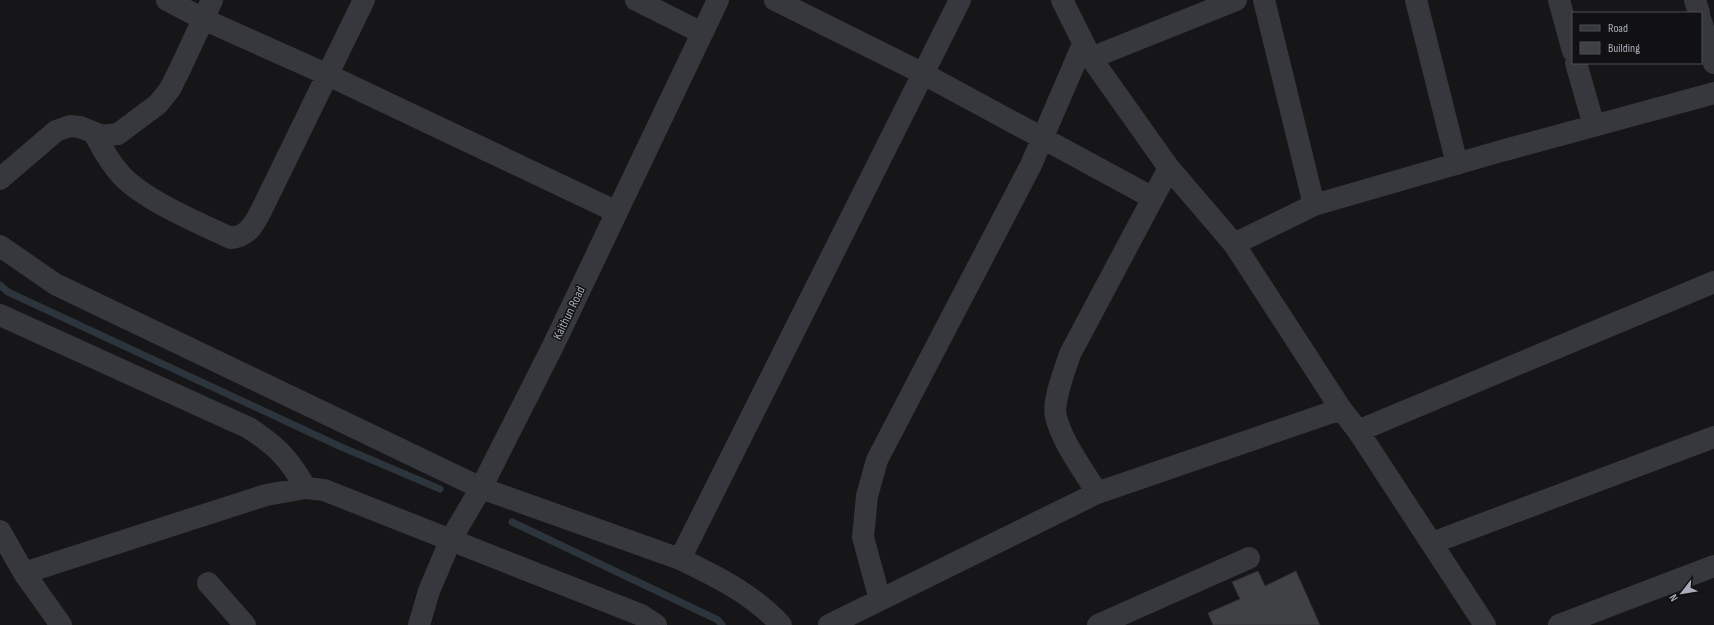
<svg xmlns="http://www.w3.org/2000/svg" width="1714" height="625" font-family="'Sofia Sans Condensed',sans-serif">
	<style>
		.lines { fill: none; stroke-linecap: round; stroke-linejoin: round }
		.stream { stroke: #2c353c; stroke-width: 7 }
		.building { fill: #404145; stroke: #303034 }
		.minor { stroke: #37383d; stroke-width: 22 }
		.tertiary { stroke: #37383d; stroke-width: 22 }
		.labels { text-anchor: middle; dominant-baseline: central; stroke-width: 3; stroke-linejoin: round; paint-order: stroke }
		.street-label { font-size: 13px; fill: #a8adb8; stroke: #111113 }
	</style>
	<rect width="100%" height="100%" fill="#161618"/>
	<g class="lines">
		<path class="stream" d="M0,285L8,292L339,446L440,489
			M512,522L718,620L722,625"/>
	</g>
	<path class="building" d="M1258,571L1265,586L1296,571L1320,625H1213L1208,613L1240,599L1232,582Z"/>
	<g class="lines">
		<path class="minor" d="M167,0L203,19L328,75L617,212
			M636,0L702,33
			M775,0L922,73L1153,198
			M1062,0L1091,58L1169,168L1234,244L1341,409L1358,431L1485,625
			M1264,0L1314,205
			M1416,0L1457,164
			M1559,0L1573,51
			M1695,0L1699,13
			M1701,21L1714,63
			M1091,58L1236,0
			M1576,63L1594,126
			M94,133C102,148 110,163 122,176C146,201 199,223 231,238C250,236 255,222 263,207L364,0
			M0,179L56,131L70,126L80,127L102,136L118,134L158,104L170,89L180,69L212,0
			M1234,244L1314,205L1494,153L1714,93
			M0,246L55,284L481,488L680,559C716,576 754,595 781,625
			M0,315L249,428C279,448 288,458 306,488
			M1358,431L1714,282
			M1097,493C1083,469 1063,444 1056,417C1052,401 1065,370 1070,354L1169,168
			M0,531L24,573L61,625
			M1432,543L1714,437
			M680,559L960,0
			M24,573L266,495L306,488L324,490L641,615L656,625
			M208,583L245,625
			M880,600L863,537L867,496L877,460L1031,165L1083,44
			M829,625L1097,493L1341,409
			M1098,625L1249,558
			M1559,625L1714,566"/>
		<path class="tertiary" d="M419,625L429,591L451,539L481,488L553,346L718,0"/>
	</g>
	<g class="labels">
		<g class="street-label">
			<text transform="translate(569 313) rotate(-64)">Kaithun Road</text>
		</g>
	</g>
	<rect x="1572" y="12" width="130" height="52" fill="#111113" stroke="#4d4f55"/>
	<rect x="1580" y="25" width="20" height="6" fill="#37383d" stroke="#4d4f55"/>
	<text x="1608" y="32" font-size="12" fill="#a8adb8">Road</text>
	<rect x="1580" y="42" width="20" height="12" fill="#404145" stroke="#4d4f55"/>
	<text x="1608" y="52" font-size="12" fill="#a8adb8">Building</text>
	<g transform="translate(1682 593) rotate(239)" stroke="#111113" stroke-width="3" paint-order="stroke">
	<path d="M0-3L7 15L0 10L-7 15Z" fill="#a8adb8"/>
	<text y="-6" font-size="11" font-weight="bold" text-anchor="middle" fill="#a8adb8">N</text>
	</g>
</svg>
